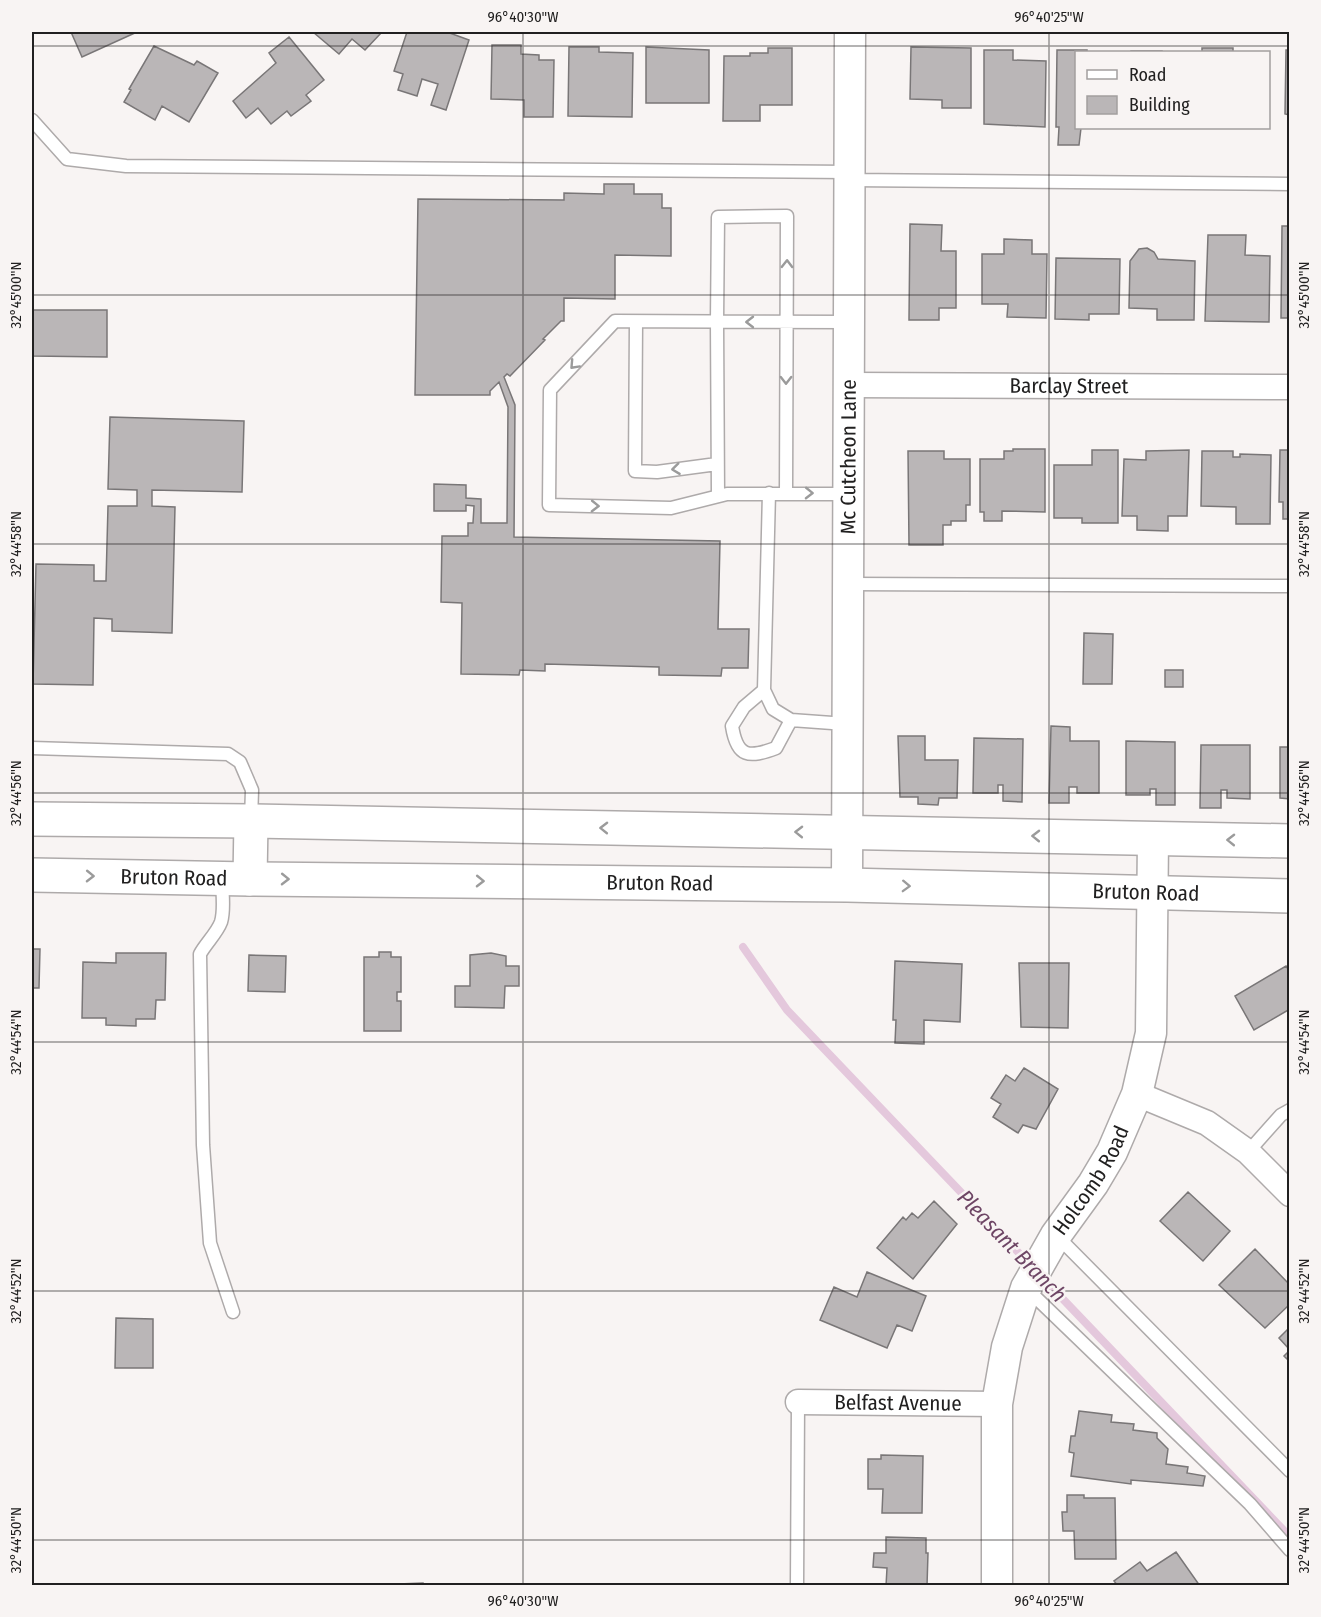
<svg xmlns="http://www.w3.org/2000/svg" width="1321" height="1617" font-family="'Fira Sans Condensed',sans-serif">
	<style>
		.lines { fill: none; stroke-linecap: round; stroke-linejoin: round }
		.stream { stroke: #e4c8dc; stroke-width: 8 }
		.building { fill: #bab6b7; stroke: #797677; stroke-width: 1.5 }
		.service-casing { stroke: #aeaaaa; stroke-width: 15 }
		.minor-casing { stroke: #aeaaaa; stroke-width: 27 }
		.tertiary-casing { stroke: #aeaaaa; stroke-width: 33 }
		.secondary-casing { stroke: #aeaaaa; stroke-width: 36 }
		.service { stroke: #fff; stroke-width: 12 }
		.minor { stroke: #fff; stroke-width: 24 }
		.tertiary { stroke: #fff; stroke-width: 30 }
		.secondary { stroke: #fff; stroke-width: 33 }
		.oneway { stroke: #9b9b9b }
		.ticks { fill: none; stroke: #212020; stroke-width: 1.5; stroke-opacity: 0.45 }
		.labels { text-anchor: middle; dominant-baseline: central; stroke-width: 5; stroke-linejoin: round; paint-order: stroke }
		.street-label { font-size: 21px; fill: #212020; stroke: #f8f4f3 }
		.water-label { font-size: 22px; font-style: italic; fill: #6e4665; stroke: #f8f4f3 }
		.neatline { fill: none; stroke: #212020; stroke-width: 2 }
		.ticks-label { font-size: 15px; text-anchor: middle; fill: #212020 }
	</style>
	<rect width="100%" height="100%" fill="#f8f4f3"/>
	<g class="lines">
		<path class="stream" d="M743,947L787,1010L1290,1537"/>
	</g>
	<path class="building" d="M71,32H137L82,57Z
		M313,32H382L365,50L352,39L339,54Z
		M407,32H447L469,40L446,110L431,105L438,84L422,79L417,96L398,90L403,74L394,71Z
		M289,37L324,80L306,95L311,101L291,116L287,111L271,124L258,108L246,118L233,101L276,63L269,53Z
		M492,45H521V54L539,55V60H554L553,117H524V100L491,99Z
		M154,46L194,65L197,61L218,73L189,122L162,106L155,120L124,102L131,90L129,89Z
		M569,47H599V52L633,53L632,117L568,116Z
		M646,47L709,50V103H646Z
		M911,47L971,48V108H942V100L910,99Z
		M768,48H792V105H760V121H723L724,56H750V53H768Z
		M1202,48H1233V52H1202Z
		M984,50H1013V60L1046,61L1045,127L984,124Z
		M1057,50H1087V52H1076V128H1081L1079,145H1058L1059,127H1056Z
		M1286,50H1290V115L1285,114Z
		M1131,51H1162V52H1131Z
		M604,184H634V194H662V208H671V256L615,255V299L564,298V321H561L543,339L545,340L510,376L507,374L504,377L515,405L514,537L720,541L718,629H749L748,668H722L721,676L659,675V667L545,664V671L520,670L519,675L461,674L462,603L441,602L442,536H468V523H473L474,506L466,505V511H434V484L466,485V498L481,499V523H507L508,407L499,382L490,391V395H415L418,199L564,200V193L604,194Z
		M910,224L942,225L941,251H956V308H939V320H909Z
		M1282,226H1290V318H1281Z
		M1208,235H1246L1245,255L1270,256L1269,322L1205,321Z
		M1004,239L1032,240V254H1047L1046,318L1007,317L1008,304H982V254H1004Z
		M1147,248L1154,252L1158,259L1195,261L1194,320H1157V309L1129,308L1130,261L1139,249Z
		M1056,258L1120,259L1119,314H1089V320L1055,319Z
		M32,310H107V357L32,356Z
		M110,417L244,421L242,492L152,490V506L175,507L172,633L112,631V619L94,618L93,685L33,684L36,564L94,565V581H106L108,506H137V490L108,489Z
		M1013,449H1045V512L1002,511V521H984V512H980V459H1004V451H1013Z
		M1092,450H1118V523H1082V518H1054V465H1092Z
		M1189,450L1187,516H1168V531L1137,530V516H1122L1124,459L1146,460V451Z
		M1280,450H1290V519H1283V502H1279Z
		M908,451H944V459H970V505H966V521H951V525H943V545H909Z
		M1202,451H1233V457H1240V454L1271,455L1270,524H1236V507L1201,506Z
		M1084,633L1113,634L1112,684H1083Z
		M1165,670H1183V687H1165Z
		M1051,726L1070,727V741H1099V793H1077V787H1069V803H1049Z
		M898,736H925V760H958L957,798H939L938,805L918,804V797H900Z
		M974,738L1023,739L1022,802L1003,801V785H998V793H973Z
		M1126,741L1175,742V805H1156V789H1150V795H1126Z
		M1201,745H1250V799L1227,798V790H1221V808H1200Z
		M1280,747H1290V799L1280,798Z
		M32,949H40L39,988H32Z
		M379,952H391V957H401V992H397V1001H401V1031H364V957H379Z
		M116,953H166L165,1000H156L155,1019H136V1026L106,1025V1018H82L83,962L116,963Z
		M491,953L506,956V966H519V986H505L504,1008L455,1007V986H470V955Z
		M249,955L286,956L285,992L248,991Z
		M895,961L962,964L960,1022L924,1020V1044L895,1043L896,1020H893Z
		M1019,963H1069L1068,1028L1021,1027Z
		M1286,966L1290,972V1009L1254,1030L1235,996Z
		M1024,1068L1058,1089L1036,1129L1023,1125L1018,1133L993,1117L1001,1104L991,1098L1006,1075L1015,1081Z
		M1188,1192L1230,1231L1203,1261L1160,1221Z
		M934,1201L957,1224L913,1279L877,1248L903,1217L906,1220L912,1213L918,1218Z
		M1255,1249L1290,1285V1304L1265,1328L1219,1285Z
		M867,1272L926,1296L912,1331L897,1325L887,1348L820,1320L834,1287L857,1297Z
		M116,1318L153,1319V1368H115Z
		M1290,1327V1350L1279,1338Z
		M1290,1350V1362L1284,1356Z
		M1079,1411L1112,1415L1111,1422L1134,1424L1133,1430L1157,1433V1438L1168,1449L1166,1464L1188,1467L1187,1473L1205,1476L1203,1486L1131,1480V1484L1071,1476L1074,1453L1069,1452L1071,1436H1075Z
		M881,1455L923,1456L922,1513H882L883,1489H868V1459H881Z
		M1067,1495H1084V1498H1115L1116,1559H1075L1074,1531H1063L1062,1512H1067Z
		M886,1537L926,1538V1553H928L927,1586H886L887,1568L873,1567L874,1553H886Z
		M1176,1552L1200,1586H1118L1114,1581L1140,1562L1147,1571Z
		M423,1583V1586H399V1584Z"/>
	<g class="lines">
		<defs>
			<path id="service" d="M32,120L67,159L126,166L849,172
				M850,180L1290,184
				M636,322L635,471L657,472L717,464
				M769,493L764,690L773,709L791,720L846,724
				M848,494H727L671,508L549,505L550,390L615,321L849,322
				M718,496L717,322L718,217L787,216L786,493
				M849,584L1290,586
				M764,690L744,707L732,726C737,758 749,758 776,748L791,720
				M32,748L228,754L240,762L252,790L251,820
				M222,879C222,893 225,909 221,922C217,933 206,943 200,954L203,1145L210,1243L233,1312
				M1248,1152L1281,1115L1290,1110
				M1057,1236L1290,1471
				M1027,1289L1250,1504L1290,1550
				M797,1586L798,1402"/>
			<g id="minor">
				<path id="s1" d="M850,385L1290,387"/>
				<path d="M1137,1094L1207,1123L1248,1152L1290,1194"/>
				<path id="s2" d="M798,1402L997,1404"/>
			</g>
			<g id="tertiary">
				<path id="s3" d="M847,885L850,32"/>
				<path id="s4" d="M997,1586V1404L1007,1347L1026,1288L1056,1235L1093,1184L1112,1152L1137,1094L1151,1033L1153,838"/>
			</g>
			<g id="secondary">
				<path d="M32,819L251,821L1290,841"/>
				<path id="s5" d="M32,875L250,879L847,885L1290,896"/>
				<path d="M250,879L251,821"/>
			</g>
		</defs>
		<use href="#service" class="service-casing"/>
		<use href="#minor" class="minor-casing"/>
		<use href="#tertiary" class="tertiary-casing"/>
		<use href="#secondary" class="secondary-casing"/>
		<use href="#service" class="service"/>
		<use href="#minor" class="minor"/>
		<use href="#tertiary" class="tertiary"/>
		<use href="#secondary" class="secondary"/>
	</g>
	<defs><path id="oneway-chevron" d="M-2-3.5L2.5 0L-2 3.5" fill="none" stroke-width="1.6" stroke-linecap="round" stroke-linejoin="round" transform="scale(1.5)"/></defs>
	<g class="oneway">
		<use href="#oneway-chevron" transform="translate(787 264) rotate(-89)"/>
		<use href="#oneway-chevron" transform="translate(750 322) rotate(180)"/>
		<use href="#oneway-chevron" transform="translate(574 365) rotate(133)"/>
		<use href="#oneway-chevron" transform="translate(786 380) rotate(90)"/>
		<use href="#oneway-chevron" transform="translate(676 469) rotate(173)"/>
		<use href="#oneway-chevron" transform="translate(809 493) rotate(1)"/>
		<use href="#oneway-chevron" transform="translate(595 506) rotate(1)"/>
		<use href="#oneway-chevron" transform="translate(604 828) rotate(-179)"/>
		<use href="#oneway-chevron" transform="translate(799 832) rotate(-179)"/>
		<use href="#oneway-chevron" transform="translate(1036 836) rotate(-179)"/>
		<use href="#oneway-chevron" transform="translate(1231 840) rotate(-179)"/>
		<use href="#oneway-chevron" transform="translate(90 876) rotate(1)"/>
		<use href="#oneway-chevron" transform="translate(285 879) rotate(1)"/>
		<use href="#oneway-chevron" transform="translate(480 881) rotate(1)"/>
		<use href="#oneway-chevron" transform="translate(906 886) rotate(2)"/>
	</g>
	<path class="ticks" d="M523,32V1586M1049,32V1586M32,46H1290M32,295H1290M32,544H1290M32,793H1290M32,1042H1290M32,1291H1290M32,1540H1290"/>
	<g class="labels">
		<g class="street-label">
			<text stroke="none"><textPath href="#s1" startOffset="219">Barclay Street</textPath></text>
			<text stroke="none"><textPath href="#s3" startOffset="428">Mc Cutcheon Lane</textPath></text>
			<text stroke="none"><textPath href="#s5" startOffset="142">Bruton Road</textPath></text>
			<text stroke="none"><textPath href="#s5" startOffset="628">Bruton Road</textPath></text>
			<text stroke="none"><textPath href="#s5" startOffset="1114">Bruton Road</textPath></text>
			<text stroke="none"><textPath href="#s4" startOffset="428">Holcomb Road</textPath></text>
			<text stroke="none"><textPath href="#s2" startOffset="100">Belfast Avenue</textPath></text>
		</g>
		<g class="water-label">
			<text transform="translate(1012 1246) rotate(46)">Pleasant Branch</text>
		</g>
	</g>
	<rect width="1321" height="1617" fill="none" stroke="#f8f4f3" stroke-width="66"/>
	<rect x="1075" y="51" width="195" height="78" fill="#f8f4f3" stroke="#a29f9f" stroke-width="1.5"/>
	<rect x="1087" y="70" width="30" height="9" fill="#ffffff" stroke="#a29f9f" stroke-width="1.5"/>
	<text x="1129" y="81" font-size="18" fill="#212020">Road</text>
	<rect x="1087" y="96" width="30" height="18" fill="#bab6b7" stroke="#a29f9f" stroke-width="1.5"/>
	<text x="1129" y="111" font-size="18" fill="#212020">Building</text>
	<rect x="33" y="33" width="1255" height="1551" class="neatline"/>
	<g class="ticks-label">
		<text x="523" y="22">96°40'30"W</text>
		<text x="1049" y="22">96°40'25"W</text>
		<text transform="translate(16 295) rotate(-90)" y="5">32°45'00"N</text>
		<text transform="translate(1304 295) rotate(-90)" y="5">32°45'00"N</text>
		<text transform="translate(16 544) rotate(-90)" y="5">32°44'58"N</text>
		<text transform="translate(1304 544) rotate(-90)" y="5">32°44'58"N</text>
		<text transform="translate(16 793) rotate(-90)" y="5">32°44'56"N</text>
		<text transform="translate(1304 793) rotate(-90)" y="5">32°44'56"N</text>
		<text transform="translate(16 1042) rotate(-90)" y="5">32°44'54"N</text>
		<text transform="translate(1304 1042) rotate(-90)" y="5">32°44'54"N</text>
		<text transform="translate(16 1291) rotate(-90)" y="5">32°44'52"N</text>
		<text transform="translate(1304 1291) rotate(-90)" y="5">32°44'52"N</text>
		<text transform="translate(16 1540) rotate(-90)" y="5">32°44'50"N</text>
		<text transform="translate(1304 1540) rotate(-90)" y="5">32°44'50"N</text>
		<text x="523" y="1606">96°40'30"W</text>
		<text x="1049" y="1606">96°40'25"W</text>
	</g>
</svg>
